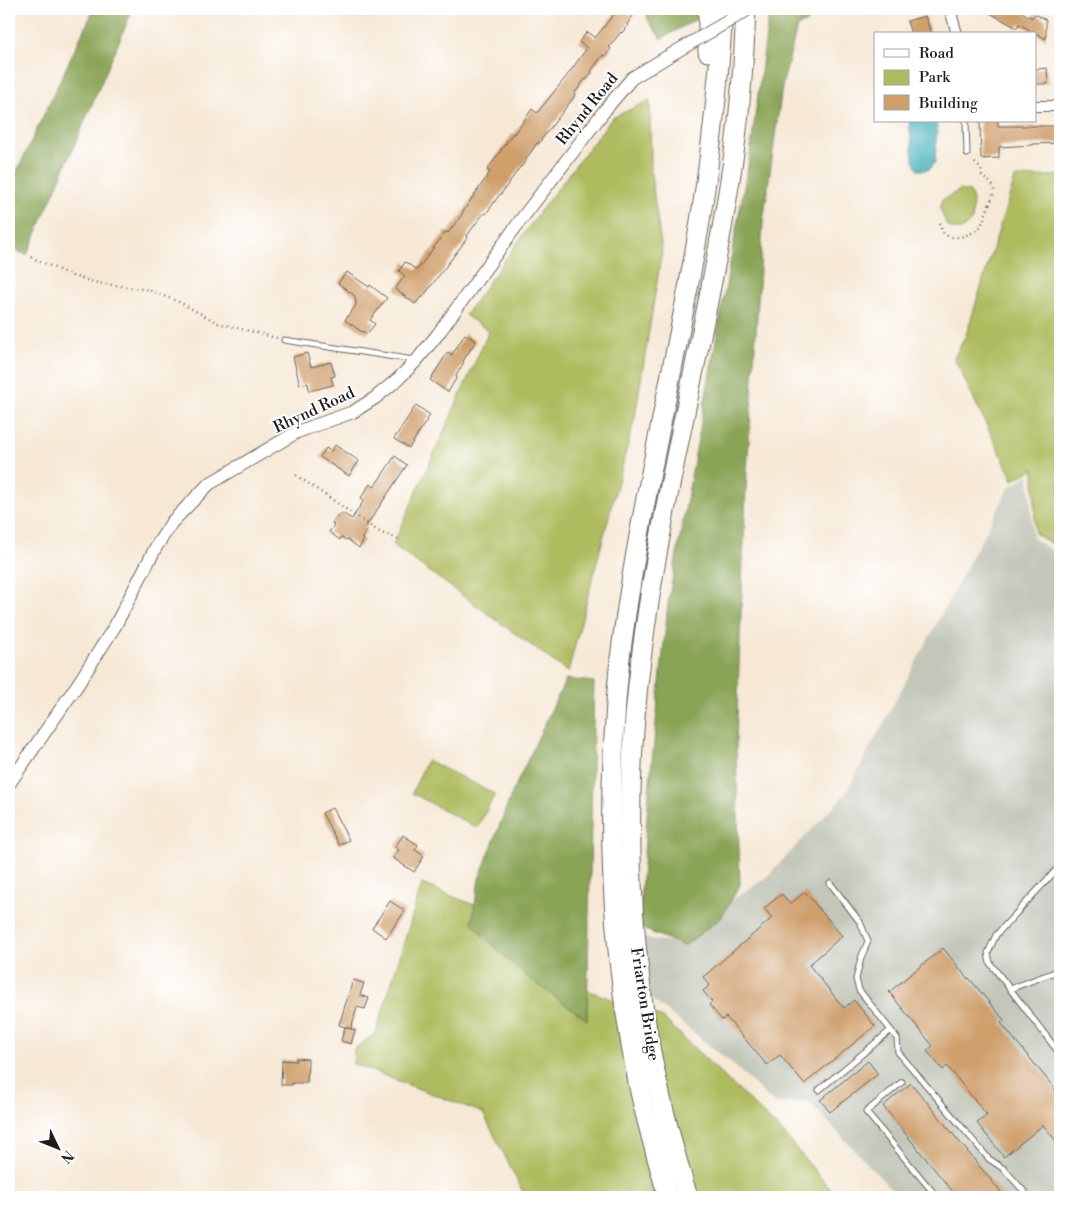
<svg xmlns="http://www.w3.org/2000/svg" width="1069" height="1206" font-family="'Libre Bodoni',serif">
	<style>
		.industrial { fill: #c3c6b9 }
		.green { fill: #aebc5f; stroke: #656c3e }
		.forest { fill: #8aa456; stroke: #536039 }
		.water { fill: #3babb8; stroke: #2c646a }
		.building { fill: #cf9f6c }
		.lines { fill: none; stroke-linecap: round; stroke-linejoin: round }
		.service-casing { stroke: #68635d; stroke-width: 7 }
		.minor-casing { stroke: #68635d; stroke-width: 12 }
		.tertiary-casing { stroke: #68635d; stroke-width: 14 }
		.motorway-casing { stroke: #68635d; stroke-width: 21 }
		.path { stroke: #68635d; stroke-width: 2.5; stroke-dasharray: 1 4; stroke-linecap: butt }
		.service { stroke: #fff; stroke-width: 5 }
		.minor { stroke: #fff; stroke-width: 10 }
		.tertiary { stroke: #fff; stroke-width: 12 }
		.motorway { stroke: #fff; stroke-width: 19 }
		.tertiary-bridge-casing { stroke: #68635d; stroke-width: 14; stroke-linecap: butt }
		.tertiary-bridge { stroke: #fff; stroke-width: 12 }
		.labels { text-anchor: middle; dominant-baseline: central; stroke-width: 4; stroke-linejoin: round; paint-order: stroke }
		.street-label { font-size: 16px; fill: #1c1c1c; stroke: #fff }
	</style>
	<rect width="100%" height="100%" fill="#fff"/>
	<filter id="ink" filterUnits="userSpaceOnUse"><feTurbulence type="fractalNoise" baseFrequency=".02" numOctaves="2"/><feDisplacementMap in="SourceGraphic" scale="10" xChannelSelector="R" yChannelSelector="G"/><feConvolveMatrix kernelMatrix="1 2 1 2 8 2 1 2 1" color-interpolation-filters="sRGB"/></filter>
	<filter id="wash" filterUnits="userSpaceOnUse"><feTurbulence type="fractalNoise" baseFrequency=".0096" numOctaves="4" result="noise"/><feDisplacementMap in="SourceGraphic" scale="20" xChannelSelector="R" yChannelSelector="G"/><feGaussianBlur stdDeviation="1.12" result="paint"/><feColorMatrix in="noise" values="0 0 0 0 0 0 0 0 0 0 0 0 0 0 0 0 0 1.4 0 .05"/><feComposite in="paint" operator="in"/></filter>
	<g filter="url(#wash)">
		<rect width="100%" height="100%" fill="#f6e8d5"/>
		<path class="industrial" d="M1029,474L1033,538L1060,556V1197H899L808,1101L775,1104L730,1062L634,985L638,937L668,942L767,877L846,793L1009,488Z"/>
		<path class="green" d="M650,100L651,174L662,251L635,417L568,672L393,545L489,331L465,315L541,210L612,118Z
			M1060,175V550L1035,533L1034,469L1013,480L954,358L966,335L1015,178Z
			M960,190L970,192L973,200L972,220L962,230L954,229L947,226L940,209L942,200Z
			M427,760L495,794L477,828L412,793Z
			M422,884L474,905L483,938L584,989L663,1018L783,1133L837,1197H523L524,1194L483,1113L353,1064L354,1049L376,1033Z"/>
		<path class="forest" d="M94,9H133L27,255L9,248V188Z
			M646,9H702V16L661,39L648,20Z
			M785,9H831L797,27L782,87L763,222L746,488L736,741L740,885L721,918L684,946L638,927L649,792L668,603L750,154L768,20Z
			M566,679L594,682L587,1020L529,978L505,957L472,923L479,879L512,793Z"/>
		<path class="water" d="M909,121H936L937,128L935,162L928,170H918L913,160Z"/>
		<g id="blocks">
			<path class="building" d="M618,9H623L633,16L627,24L628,25L622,33L621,32L609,47L611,49L605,56L603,55L591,71L592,72L586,80L585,79L574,94L575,95L571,101L538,144L537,143L526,159H527L521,167H520L501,194H500L486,214L484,213L474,226L467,236L468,237L422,298L421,297L415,304L395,289L405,276L399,271L405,262L417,270L446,231L448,233L463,213H462L490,172L487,170L513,133L514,134L532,109L537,113L566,77L587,48L579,42L587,32L595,38Z
				M983,9H1016L1032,18L1035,14L1046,20V39L1019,24L1017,28Z
				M925,16L931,34H911L907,21Z
				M1047,68L1048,84H1035V69Z
				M980,121H998V126H1060V143L1033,144V145L999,147V158L981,159Z
				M347,272L369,287L370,285L387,298L370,320L375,324L367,334L362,331V332L345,320L356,305L355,296L338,283Z
				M465,334L476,341L463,361L464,362L456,376L457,377L448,392L430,380L448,352L452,355Z
				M307,353L311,367L331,362L335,376L331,377L333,385L309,391L308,383L300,385L293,357Z
				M416,405L430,415L409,448L394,439Z
				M335,445L359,461L349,476L320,457L326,448L331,451Z
				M395,456L407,465L365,528L367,530L362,538L364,540L359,548L347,539L346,540L341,537L340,540L329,532L334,525L332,523L338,515L340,516L342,513L352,519L364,500L361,498L370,484L374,487Z
				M332,808L349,840L339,845L322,813Z
				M403,835L418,845L415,850L424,856L414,872L393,858L399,850L395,847Z
				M805,892L842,936L809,965L844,1008L854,1000L875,1026L804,1084L780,1055L767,1065L726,1017L722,1020L709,1005L712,1002L703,991L710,985L703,977L772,918L764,908L782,894L790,904Z
				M390,901L405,911L386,938L372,928Z
				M943,948L968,979L969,978L1004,1020L1001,1023L1060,1095V1146L1043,1125L1004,1157L977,1123L987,1115L947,1066L943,1070L927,1051L933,1046L889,992Z
				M353,980L364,983L360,995L369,998L365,1009L357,1007L351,1029L339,1025Z
				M345,1027L355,1030L351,1044L341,1041Z
				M296,1058L308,1059L307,1083H292V1085H281L282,1060L296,1061Z
				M868,1061L878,1074L830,1112L820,1100Z
				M911,1083L1005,1197H957L883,1106Z"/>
		</g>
	</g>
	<g filter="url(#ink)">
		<use href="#blocks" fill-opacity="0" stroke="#68635d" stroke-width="1"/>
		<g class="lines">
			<defs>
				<path id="service" d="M966,121L967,154
					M284,340L414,360
					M1060,866L996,935L988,953L990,963L1060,1054
					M830,883L860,922L868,941L861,958L856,979L859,990L897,1038L898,1052L989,1159L1004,1169L1029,1197
					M1010,989L1060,970
					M902,1082L866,1112L937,1197
					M819,1090L891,1030
					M1055,1197L1060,1194"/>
				<path id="minor" d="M953,9L951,13L957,34
					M1035,106H1060"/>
				<path id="tertiary" d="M9,784L78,684L115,626L156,547L172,522L209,484L297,432L353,412L375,398L398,379L417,360L438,334L520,221L605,110L632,78L667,57"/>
				<path id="motorway" d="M708,52V9
					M668,1197C658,1162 648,1128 640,1092C615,975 607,857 614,737C615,711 617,685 620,659C636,527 668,398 692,267C708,182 718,95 723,9
					M688,1197C668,1132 651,1065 642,997C627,885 627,771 641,659C662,489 710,323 734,153C741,105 744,57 746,9"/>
			</defs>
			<use href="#service" class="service-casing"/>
			<use href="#minor" class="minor-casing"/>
			<use href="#tertiary" class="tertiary-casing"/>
			<use href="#motorway" class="motorway-casing"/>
			<path class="path" d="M940,223C941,226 941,229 942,231C950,244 974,234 981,226L994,193C995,184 989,181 982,177L981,169L972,160
				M31,257L72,276L98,283L149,290L179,302L218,323L277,338
				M296,475L381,533L399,539"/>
			<use href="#service" class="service"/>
			<use href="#minor" class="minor"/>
			<use href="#tertiary" class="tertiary"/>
			<use href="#motorway" class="motorway"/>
			<defs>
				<path id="tertiary-bridge" d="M667,57L749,9"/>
			</defs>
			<use href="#tertiary-bridge" class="tertiary-bridge-casing"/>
			<use href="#tertiary-bridge" class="tertiary-bridge"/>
		</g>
	</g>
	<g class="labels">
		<g class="street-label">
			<text transform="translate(587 109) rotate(-51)">Rhynd Road</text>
			<text transform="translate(314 410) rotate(-25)">Rhynd Road</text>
			<text transform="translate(645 1004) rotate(81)">Friarton Bridge</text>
		</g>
	</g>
	<rect width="1069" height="1206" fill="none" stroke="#fff" stroke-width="30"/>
	<rect x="874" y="32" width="162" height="90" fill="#ffffff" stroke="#a4a4a4"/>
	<rect x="884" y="49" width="25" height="8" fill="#ffffff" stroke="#a4a4a4"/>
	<text x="919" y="58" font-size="15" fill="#1c1c1c">Road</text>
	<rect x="884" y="70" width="25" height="15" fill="#aebc5f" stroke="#a4a4a4"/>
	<text x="919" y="82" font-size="15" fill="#1c1c1c">Park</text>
	<rect x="884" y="95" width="25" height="15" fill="#cf9f6c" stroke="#a4a4a4"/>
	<text x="919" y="108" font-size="15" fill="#1c1c1c">Building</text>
	<g transform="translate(58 1148) rotate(133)" stroke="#ffffff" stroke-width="4" paint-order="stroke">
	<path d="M0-4L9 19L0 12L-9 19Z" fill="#1c1c1c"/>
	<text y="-8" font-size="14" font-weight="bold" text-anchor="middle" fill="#1c1c1c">N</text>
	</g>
</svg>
